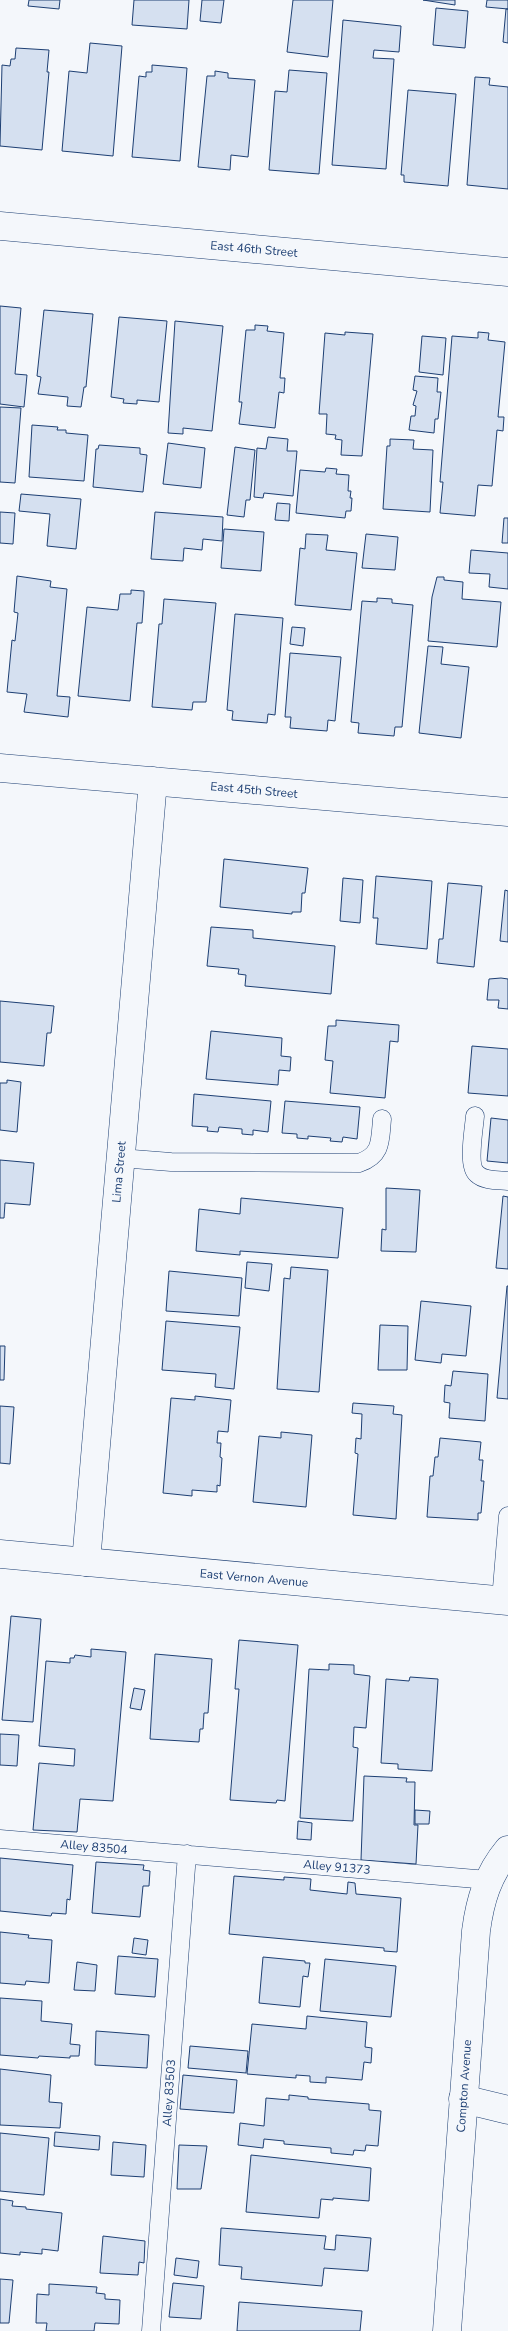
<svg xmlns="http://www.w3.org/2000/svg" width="508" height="2331" font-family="'Nunito Sans',sans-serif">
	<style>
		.building { fill: #d5e0f0; stroke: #1d3f73 }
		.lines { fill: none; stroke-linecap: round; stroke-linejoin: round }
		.lane-casing { stroke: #1d3f73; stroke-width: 19 }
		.street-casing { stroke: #1d3f73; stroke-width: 29 }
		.secondary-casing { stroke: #1d3f73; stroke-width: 29 }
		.lane { stroke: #f4f7fb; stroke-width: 18 }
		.street { stroke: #f4f7fb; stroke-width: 28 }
		.secondary { stroke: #f4f7fb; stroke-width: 28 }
		.labels { text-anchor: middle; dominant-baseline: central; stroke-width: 4; stroke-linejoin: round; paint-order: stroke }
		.street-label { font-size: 12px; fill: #1d3f73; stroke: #f4f7fb }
	</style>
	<rect width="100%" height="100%" fill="#f4f7fb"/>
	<path class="building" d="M29,0H60L59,9L28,6Z
		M134,0H189L187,29L132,25Z
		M202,0H224L221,23L200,21Z
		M293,0H333L328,57L287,52Z
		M423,0H455V5Z
		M487,0H508V9L486,7Z
		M436,8L468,11L465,48L433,45Z
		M506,9H508V43L503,42Z
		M343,20L401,26L399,52L374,50L373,58L394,59L386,169L332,165Z
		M90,43L122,46L113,156L62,151L69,71L87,73Z
		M16,48L49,50L47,72H49L42,150L0,146L2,65L10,66L11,59H15Z
		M152,65L187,68L180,161L132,157L139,76L146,77V72H152Z
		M289,70L327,73L319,174L269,170L275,91L287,92Z
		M215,71L228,73V78L255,80L248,157L231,155L230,170L198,167L207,76H215Z
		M475,77L490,78L489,85L508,87V189L467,185Z
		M408,90L456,94L448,186L404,182V175H401Z
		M0,306L21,308L15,374L27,375L24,407L0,404Z
		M44,310L93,314L86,387H84L81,407L67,406L68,397L38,394L41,377L37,376Z
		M119,317L167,321L159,402L137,400V404L123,403L124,399L111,397Z
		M175,321L223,326L212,431L183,428V434L168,433Z
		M255,325L268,326L267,331L284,333L280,378H285L284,393L279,392L275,428L239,424L242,402H239L246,330H255Z
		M345,332L373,334L362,456L341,455L342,440L335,439L336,435L326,434L327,414H319L325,333L345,335Z
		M478,332L489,333L488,340L505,342L498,417H504L503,431L497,430L492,486L478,485L475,516L440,513L443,482H440L452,336L478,338Z
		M422,336L446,338L443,375L419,372Z
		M415,376L438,378L437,392H441L438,419H435L434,433L409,430L411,416H415L416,406L413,405L417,391L413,390Z
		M0,407L21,408L15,483L0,482Z
		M32,425L58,427L57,430H66V433L88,435L84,481L29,477Z
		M268,437L288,439L287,451H297L293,496L264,493L263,498L254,497L257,448L266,449Z
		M390,439L414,440L413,449L433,450L430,512L383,509L387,446H390Z
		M168,443L205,448L201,488L163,484Z
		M99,445L140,448V454L147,455L143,492L93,487L96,449H98Z
		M235,447L255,450L250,500H246L244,517L227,515Z
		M326,468L337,469L336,474L349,475L348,491H351L350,498H352L351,511H346L345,518L296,513L300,470L325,472Z
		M21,494L81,499L76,549L47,546L50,514L19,511Z
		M277,503L290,504L289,521L275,520Z
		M0,512L15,513L13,544L0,543Z
		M155,512L223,517L222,541L203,539L202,550L184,548L183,561L151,559Z
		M504,518H508V543H502Z
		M224,529L264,532L261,571L221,568Z
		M306,534L328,535L326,550L357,553L351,610L295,605L300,548L305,549Z
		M366,534L398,537L395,570L362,568Z
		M471,550L508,553V589L489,587L490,574L469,573Z
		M17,576L51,581L50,587L67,589L57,696L70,697L68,717L24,712L27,694L7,692L12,640L15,641L18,613L14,612Z
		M437,577H444V580L463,582L462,599L501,602L497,647L428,641L432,597Z
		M131,590L144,591V595L142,623H137L130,701L78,696L87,607L118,610L120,594H131Z
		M377,598L392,599V603L413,605L402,727H395L394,736L358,733L359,723L351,722L362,601L377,602Z
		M164,599L216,603L206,702H193L192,710L152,707L159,624H162Z
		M235,614L283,618L275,715L268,714L267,723L232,720L233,711L227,710Z
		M292,627L305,628L303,646L290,644Z
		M428,646L443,647L441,664L469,667L461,738L419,733Z
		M290,653L341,657L335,721L328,720L327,731L290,728L291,717H285Z
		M224,859L308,868L305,893H302L301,912H292V914L220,907Z
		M376,876L432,881L427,949L376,944L378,918H373Z
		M343,878L363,880L360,923L340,921Z
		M448,883L482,886L474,967L437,963L439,939H443Z
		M505,890L508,891V942L500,941Z
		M211,927L253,930V938L335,946L331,994L245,986L246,975L238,974L239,969L207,966Z
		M501,978L508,979V1009L498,1008L499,1000H487L489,979Z
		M0,1001L54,1006L51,1033H47L44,1066L0,1062Z
		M336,1020L399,1025L398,1042L390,1041L385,1098L330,1093L333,1061L325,1060L328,1026H336Z
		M211,1031L282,1038L281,1056L291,1057L290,1071L279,1070L278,1085L206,1079Z
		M472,1046L508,1049V1096L468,1093Z
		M7,1080L21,1082L17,1132L0,1130V1083H7Z
		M194,1094L271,1101L268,1132L253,1130V1135L242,1134V1129L219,1127L218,1132L207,1131L208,1127L192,1126Z
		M285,1101L360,1107L357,1139L343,1137L342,1142L330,1141L331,1138L308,1136V1139L297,1138V1134L282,1133Z
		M491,1118L508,1120V1163L487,1161Z
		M0,1160L34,1163L30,1205L5,1203L4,1218H0Z
		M386,1188L420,1190L416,1252L381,1251L382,1229L386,1230Z
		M503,1196L508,1197V1269L496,1268Z
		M241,1198L343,1208L338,1258L240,1251V1255L196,1251L199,1209L240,1214Z
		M247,1262L272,1264L269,1291L245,1288Z
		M291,1267L328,1270L319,1392L277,1389L284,1278L290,1279Z
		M169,1271L242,1278L239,1316L166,1311Z
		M507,1286H508V1399L497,1398Z
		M421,1301L471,1306L466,1356L442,1354L441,1363L415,1360Z
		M166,1321L240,1327L234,1389L215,1387L216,1374L162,1370Z
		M380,1325L408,1326L407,1370H378Z
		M0,1346H5L4,1380H0Z
		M453,1371L488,1374L485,1421L449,1418L450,1403L444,1402L445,1385L451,1386Z
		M195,1396L231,1400L228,1432L218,1431L217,1443H221L220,1457L222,1458L220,1486L217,1485V1492L192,1490V1496L163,1493L171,1398L195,1400Z
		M353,1403L394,1406L393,1414L402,1415L396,1519L353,1515L358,1454L355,1453L356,1438L361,1439L362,1414L352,1413Z
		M0,1406L14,1407L10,1464L0,1463Z
		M281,1432L312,1435L306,1507L253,1502L259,1436L281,1438Z
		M440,1438L481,1442L479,1460H483L481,1481H484L481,1513H478V1520L427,1517L430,1476H433L435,1457H438Z
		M11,1616L41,1619L33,1722L2,1720Z
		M239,1640L298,1645L285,1801L277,1800L276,1803L230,1800L239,1689H235Z
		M91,1649L126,1652L113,1801L80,1799L77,1832L33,1830L39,1763L74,1766L75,1749L39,1746L46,1661L70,1663V1658H74L75,1655L91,1657Z
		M155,1654L212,1659L208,1713H204L203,1729H200L199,1742L150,1739Z
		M329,1664L354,1665V1674L370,1676L366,1728L354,1727L353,1747L358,1748L353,1821L300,1818L309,1669L329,1670Z
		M410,1677L438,1679L432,1771L398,1769V1764L381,1763L386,1679L409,1681Z
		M134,1688L145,1690L141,1710L130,1708Z
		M0,1734L19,1735L17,1766L0,1765Z
		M364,1776L407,1778L406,1782H415L414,1825H418L416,1864L361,1860Z
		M415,1810L430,1811L429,1824H415Z
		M298,1821L312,1823L311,1840L297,1839Z
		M0,1858L73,1865L70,1900L67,1899L66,1914L52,1913L51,1916L0,1911Z
		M96,1862L144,1865L143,1870L150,1871L149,1886H143L140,1917L92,1913Z
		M234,1876L284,1880V1877L311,1879L310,1890L347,1894L348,1882L355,1883L356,1894L401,1898L397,1952L384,1951V1948L229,1934Z
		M0,1932L29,1935L28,1938L52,1940L49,1983L26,1981L25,1985L0,1983Z
		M134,1938L148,1940L146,1955L132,1953Z
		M118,1956L158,1959L155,1997L115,1994Z
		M263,1957L305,1961V1963H310L308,1977L303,1976L300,2007L259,2003Z
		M325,1959L396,1966L391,2017L320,2011Z
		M77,1962L97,1965L95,1991L74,1990Z
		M0,1998L42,2001L41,2021L72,2024L70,2044L80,2045L79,2056H70V2058L39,2056L38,2058L0,2055Z
		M307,2016L367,2022L365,2047L372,2048L371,2063L364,2062L362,2080L326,2077V2083L310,2082V2076L296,2075V2078L247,2074L252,2024L306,2029Z
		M96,2031L149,2035L147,2068L95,2065Z
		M190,2046L248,2051L246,2073L188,2068Z
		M0,2069L51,2075L49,2102L62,2103L60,2128L0,2125Z
		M183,2075L237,2080L234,2113L180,2109Z
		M289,2095L308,2097V2099L369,2104V2110L381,2111L378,2146L366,2145L365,2151L354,2150L353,2155L331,2153V2148L284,2144V2141L264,2139L263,2148L238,2145L240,2123L264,2126L266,2098L289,2100Z
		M55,2132L100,2136L99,2150L54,2146Z
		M0,2133L49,2138L44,2195L0,2191Z
		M113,2142L146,2145L144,2177L111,2175Z
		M179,2145L207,2146L201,2189H177Z
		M251,2155L371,2168L369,2201L333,2198V2200L321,2199L319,2218L246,2212Z
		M0,2199L13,2201L12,2206L26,2207V2209L62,2213L58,2251L42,2249V2254L20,2252V2255L0,2253Z
		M221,2228L326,2236L324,2249L335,2250L336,2235L371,2238L368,2271L324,2268L322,2286L241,2279L242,2267L219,2265Z
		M103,2236L145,2241L144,2263L139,2262L138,2275L100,2273Z
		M176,2258L199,2261L197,2278L174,2275Z
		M0,2279L13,2280L9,2323H0Z
		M173,2283L204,2286L201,2319L169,2317Z
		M49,2284L97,2287L96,2293L105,2294V2299L120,2300L119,2324L95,2323L94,2331H46L47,2323H36L37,2294L49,2295Z
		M239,2302L362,2311L360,2331H237Z"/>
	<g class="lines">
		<defs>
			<path id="lane" d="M475,1116C474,1129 467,1166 477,1174C484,1181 499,1180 508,1181
				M120,1158L171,1162L359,1163C382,1155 380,1141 382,1119
				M501,1600L508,1516
				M0,1839L488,1880
				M151,2331L187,1854"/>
			<path id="street" d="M0,226L508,272
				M0,768L508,812
				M86,1562L153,781
				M463,2099L508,2110"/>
			<path id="secondary" d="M0,1554L508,1601
				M447,2331L476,1931C480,1900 488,1874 508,1850"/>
		</defs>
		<use href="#lane" class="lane-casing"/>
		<use href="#street" class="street-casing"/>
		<use href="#secondary" class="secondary-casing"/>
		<use href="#lane" class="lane"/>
		<use href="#street" class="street"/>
		<use href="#secondary" class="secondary"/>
	</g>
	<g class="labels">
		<g class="street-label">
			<text transform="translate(254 249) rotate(5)">East 46th Street</text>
			<text transform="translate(254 790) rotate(5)">East 45th Street</text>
			<text transform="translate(119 1172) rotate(-85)">Lima Street</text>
			<text transform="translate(254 1578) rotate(5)">East Vernon Avenue</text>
			<text transform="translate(94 1847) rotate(5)">Alley 83504</text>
			<text transform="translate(337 1867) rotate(5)">Alley 91373</text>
			<text transform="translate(464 2086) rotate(-86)">Compton Avenue</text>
			<text transform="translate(169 2093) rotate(-86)">Alley 83503</text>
		</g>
	</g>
</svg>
